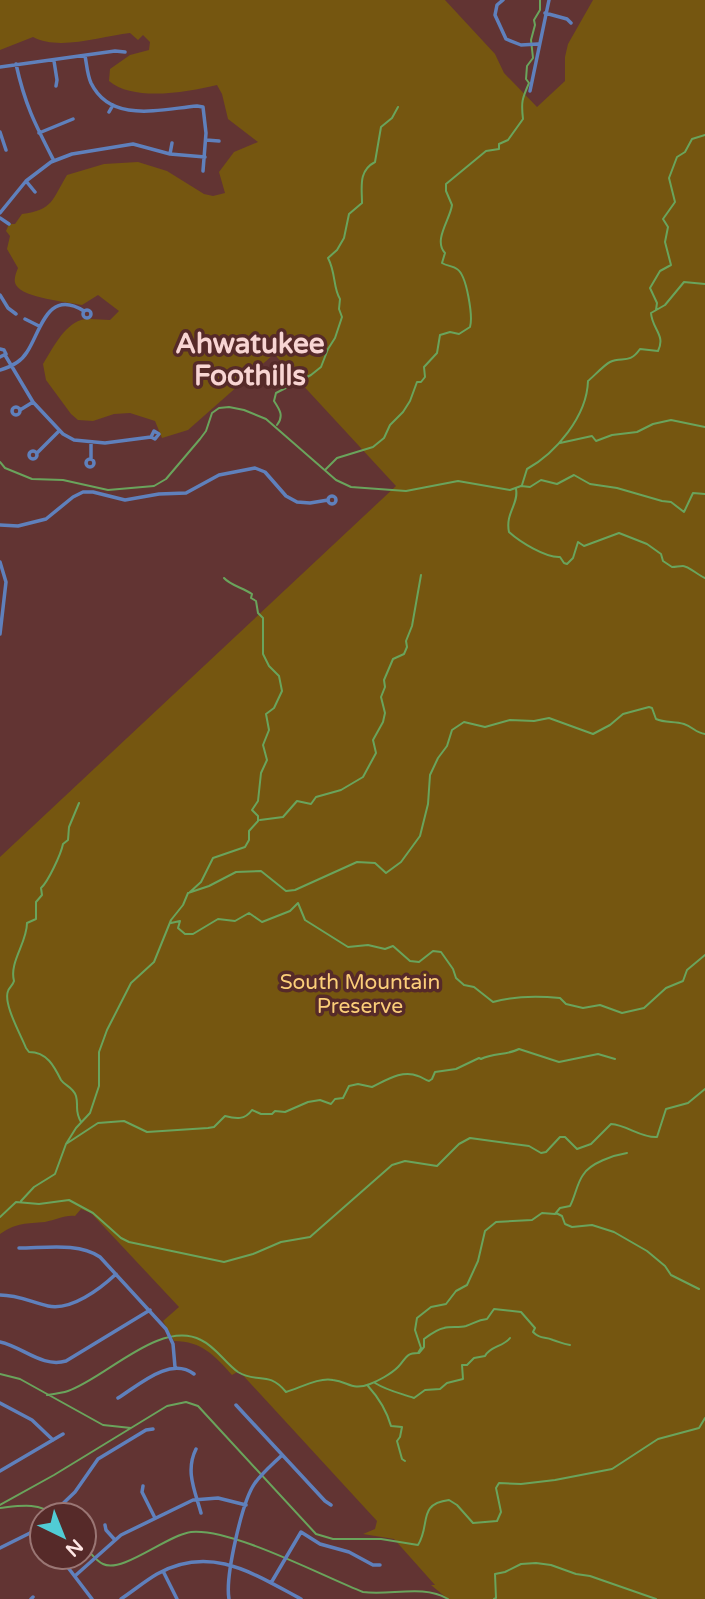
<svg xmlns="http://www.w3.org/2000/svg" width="705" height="1599" font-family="'Varela Round',sans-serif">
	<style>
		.green { fill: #755610 }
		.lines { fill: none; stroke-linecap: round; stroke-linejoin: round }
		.stream { stroke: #6aa45c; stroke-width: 2 }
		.street { stroke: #5f80bc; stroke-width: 3.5 }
		.labels { text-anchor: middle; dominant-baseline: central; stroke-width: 7; stroke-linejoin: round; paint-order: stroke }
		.park-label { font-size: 21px; fill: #fbce79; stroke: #562a29 }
		.district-label { font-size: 28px; font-weight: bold; fill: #f8d5d3; stroke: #562a29 }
	</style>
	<rect width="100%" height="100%" fill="#623433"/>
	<path class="green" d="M0,0H445L495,54L504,73L537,107L565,81V57L568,44L593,0H705V1599H448L431,1585H435L394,1539L363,1534L375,1529L377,1521L239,1371L232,1375C215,1356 202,1341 174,1341L163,1321L179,1307L91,1213L81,1209L75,1216C64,1215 56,1220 45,1222C26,1224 18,1222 0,1234V857L396,486L274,354L188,430L162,438L155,421L130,413L114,414L93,421L78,420L71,414L46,380L43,364C52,350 63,326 81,320C89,318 101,320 110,320L119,311L98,295L82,305C68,302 23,298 16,285C13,280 16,273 18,268L7,249L10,236L6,231L9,224H15L22,214C53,210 52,200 67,175L104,164L138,162L167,171L204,194L213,196L225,193L219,172L234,152L258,142L228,119L222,94L217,85C187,92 134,102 109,81L110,69L130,55L149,50L150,42L143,35L138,40L130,33C102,36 59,51 33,37L0,50Z"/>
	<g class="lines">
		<path class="stream" d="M656,310L657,303L650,288L660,271L671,265L665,242L668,227L663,219L675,202L669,178L677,157L685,152L692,139L705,135
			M277,425C284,416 280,410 274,401L276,393L311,375L321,367L328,349L335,338L342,317L339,309L340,299C333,288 336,273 328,258L337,250L344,238L349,214L362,203C362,187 358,171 375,162L381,127L392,118L398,107
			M560,443L592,436L596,441L612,435L637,432L653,424L671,420L705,427
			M0,462L5,468L32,479L63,480L108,490L154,486L166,479L200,439L206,431L212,413L219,408L229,407L244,410L266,419L336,480L351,487L406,491L458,481L510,490L521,486L530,487L541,480L557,484L574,475L590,484L617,488L662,501L671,502L684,512L693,493L705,494
			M326,469L337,458L373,447L384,438L390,425L403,412L410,401L417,382H421L425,377L424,367L437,353L440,335L450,332L459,334L470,327C473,317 467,275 457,269C453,266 447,266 442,263L445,253C433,240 450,220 452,205L446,191V184L486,151L499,149V144L508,140L523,119C521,102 522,99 529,83L526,79L527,66L533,58L531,40L535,25L534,20L540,10V0
			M522,485L527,469C556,453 587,416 588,381C593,377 604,365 610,362C622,356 629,365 640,349L658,351C666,335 652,329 651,313L665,305L684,282L705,284
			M516,489C519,504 505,513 509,532C520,542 546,558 560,557L564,563L567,564L573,558L578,542L584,546L619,533L647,544L661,554L663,561L672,567C676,567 679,566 683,566C688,566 698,575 705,578
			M79,803L69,827L68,840L63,844C61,854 48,882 41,888L42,895L36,902V919L27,923C27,943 9,962 14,981C13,985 9,988 8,991C3,1004 21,1035 26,1048L29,1052C47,1052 54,1066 61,1080C65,1086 73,1087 76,1096C79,1107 74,1110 81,1122
			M260,820L283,817L297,801L311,804L316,797L341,790L363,777L376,753L373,740L383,722L385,713L381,697L385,687L384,680L393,659L404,654L407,647L406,641L412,626L421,575
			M190,892L201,882L213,858L245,847L249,840V831L258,821V816L252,810L258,801L261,773L267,760L263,745L269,730L266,714L274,708L282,691L279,676L269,666L263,654V618L258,613L256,601L251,598L252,594C243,588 230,585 224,578
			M171,923L180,921L178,928L185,934H193L218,919L235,921L249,913L262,922L290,911L298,903L305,920L348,947L368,945L385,949L393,946L410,961L419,962L433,951L441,952L453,969L456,978L464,985L474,987L493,1002C514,996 538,996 560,998L566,1004L583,1008L600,1005L622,1013L644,1008L666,988L683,981L687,970L705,955
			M66,1144L76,1128L90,1113L99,1086V1052L107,1030L131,983L154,962L171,920L183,905L188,893L209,886L236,872L261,871L286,891L295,890L357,862L375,863L386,873L401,862L420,836L428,804L430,775L438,758L447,746L452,730L464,722L485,727L510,720L534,721L549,718L593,734L610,725L623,714L649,707L652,708L656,719C665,723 674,721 684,724C693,727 696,733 705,734
			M21,1201L34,1187L55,1174L66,1144L98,1123L124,1121L147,1132L208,1128L214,1127L225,1116C236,1119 245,1120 252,1110L261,1114H272L275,1111L285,1112L308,1102L320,1100L331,1104L335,1099L343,1098L349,1086L358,1084L372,1087C385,1081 402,1069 418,1076C422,1077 425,1080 429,1081L432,1079L435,1072L456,1069L479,1058L481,1059C493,1053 508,1055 519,1049L559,1062L598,1054L615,1059
			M556,1213L562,1216L565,1224L572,1227L592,1225L614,1232L647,1251L665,1266L671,1275L699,1289
			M0,1217L16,1202L39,1204L69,1200L93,1213L121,1238L129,1242L224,1262L253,1254L281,1242L310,1237L392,1165L405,1161L437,1166L459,1144L470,1138L529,1146L541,1153L546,1152L560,1137H565L577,1149L591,1144L611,1124C627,1125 641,1138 657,1137L666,1109L688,1103L705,1089
			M419,1353L424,1347V1339C428,1336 438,1329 444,1328C450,1326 459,1328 466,1326C475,1323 477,1320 487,1319L494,1309L521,1312L535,1328L533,1332C541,1340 544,1336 553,1340C560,1342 562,1344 570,1345
			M0,1374L20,1379L103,1425L131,1428
			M375,1383C388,1391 400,1393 414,1398L425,1390L440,1389L447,1383L463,1379L462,1365H467L474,1358L485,1356C490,1346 503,1347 510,1338
			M368,1386C378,1397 387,1412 391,1426L402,1427L400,1437L397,1441L402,1459L405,1461
			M47,1395C54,1394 62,1393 68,1391C106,1378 160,1319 201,1340C216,1347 225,1363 238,1372C257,1384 268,1370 286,1392C300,1388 319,1377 333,1380C349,1382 352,1391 370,1384C378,1381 391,1374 398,1367C406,1359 405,1353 418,1353L421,1348L415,1330L417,1318L431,1307L446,1304L456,1291L467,1285L478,1261L485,1231L496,1222L532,1220L542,1213L555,1214L560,1208L570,1206C575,1197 577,1183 583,1175C590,1163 614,1155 627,1153
			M0,1505L54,1475L167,1406L186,1402L198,1406L316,1534L333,1539H381L418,1545C431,1524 417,1504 449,1500L457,1505L473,1523L497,1521L501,1512L496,1488L499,1483L521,1484L555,1480L612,1469L658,1439L699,1428L705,1418
			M0,1508C19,1506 39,1502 54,1515
			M84,1546C90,1552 96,1561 103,1564C122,1574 167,1535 191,1532C232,1528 322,1576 363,1592C390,1596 423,1584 448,1599
			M494,1599L496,1598L495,1574L505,1572L521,1564L536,1563L551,1565L576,1574L590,1576L656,1599"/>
		<path class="street" d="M503,0L497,5L495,15L506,39L521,45L538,44
			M545,13L567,19L571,23
			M85,56C87,65 87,74 91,83C111,124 161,109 197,106L203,107L206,133L203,171
			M54,61L57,80L56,86
			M16,64C25,105 35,124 54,161
			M0,67L115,51L125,52
			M530,91L549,0
			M109,112L113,105
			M0,132L6,150
			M39,133L73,119
			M206,140L219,141
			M170,154L172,143
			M26,181L35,192
			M0,213L26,181L51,162L72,154L133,144L170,154L205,157
			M0,218L9,224
			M0,295L8,308L16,314
			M83 314a4 4 0 1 1 8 0a4 4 0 1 1-8 0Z
			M25,319L39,326
			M0,349L4,350L6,354L0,357
			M5,355L33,402L63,434L74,440L105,443L151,437L155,439L159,434L154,431L151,437
			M0,370C11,367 21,362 27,352C41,331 47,288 84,311
			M12 411a4 4 0 1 1 8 0a4 4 0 1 1-8 0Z
			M20,410L33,402
			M29 455a4 4 0 1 1 8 0a4 4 0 1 1-8 0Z
			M37,453L59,431
			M86 463a4 4 0 1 1 8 0a4 4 0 1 1-8 0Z
			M91,459V442
			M328 500a4 4 0 1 1 8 0a4 4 0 1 1-8 0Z
			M0,525L18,526L46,519L73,497L83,492H93L125,500L159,494L186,493L219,475L255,468L265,472L286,496L297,502L310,503L328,500
			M0,562L6,582L0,634
			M19,1248C44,1248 79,1242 100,1257L166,1329L173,1344L175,1367
			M0,1295C18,1295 31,1302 48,1306C71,1311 100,1289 116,1274
			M0,1342C23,1347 42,1368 66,1361L150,1310
			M118,1398C139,1385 170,1356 194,1374
			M0,1403L32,1420L53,1440
			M236,1405L325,1501L331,1505
			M196,1449C185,1471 195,1491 201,1513
			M0,1471L63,1434
			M143,1486L142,1492L155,1518
			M51,1515L75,1492L98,1459L146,1430L153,1429
			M105,1525L106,1530L115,1540
			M35,1530L42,1537
			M0,1548L30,1533L42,1524
			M60,1557L92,1599
			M163,1571L177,1599
			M76,1575L121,1535L193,1500L218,1498L246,1505
			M271,1583L301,1532L320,1544L349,1552L373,1565H380
			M31,1599L33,1597
			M121,1599C133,1591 145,1581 157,1574C211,1544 254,1574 301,1599
			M229,1599C225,1577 242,1501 255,1483C263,1472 273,1464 282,1455"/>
	</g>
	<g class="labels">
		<g class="park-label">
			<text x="360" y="982">South Mountain<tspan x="360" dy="24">Preserve</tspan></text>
		</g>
		<g class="district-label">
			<text x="250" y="344">Ahwatukee<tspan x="250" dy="32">Foothills</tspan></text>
		</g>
	</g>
	<g transform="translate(63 1536) rotate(137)"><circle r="33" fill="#562a29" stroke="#9a7674" stroke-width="2"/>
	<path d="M0-5L12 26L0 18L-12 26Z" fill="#51ccd5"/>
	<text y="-10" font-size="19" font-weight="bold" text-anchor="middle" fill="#ffe7e5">N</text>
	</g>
</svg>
